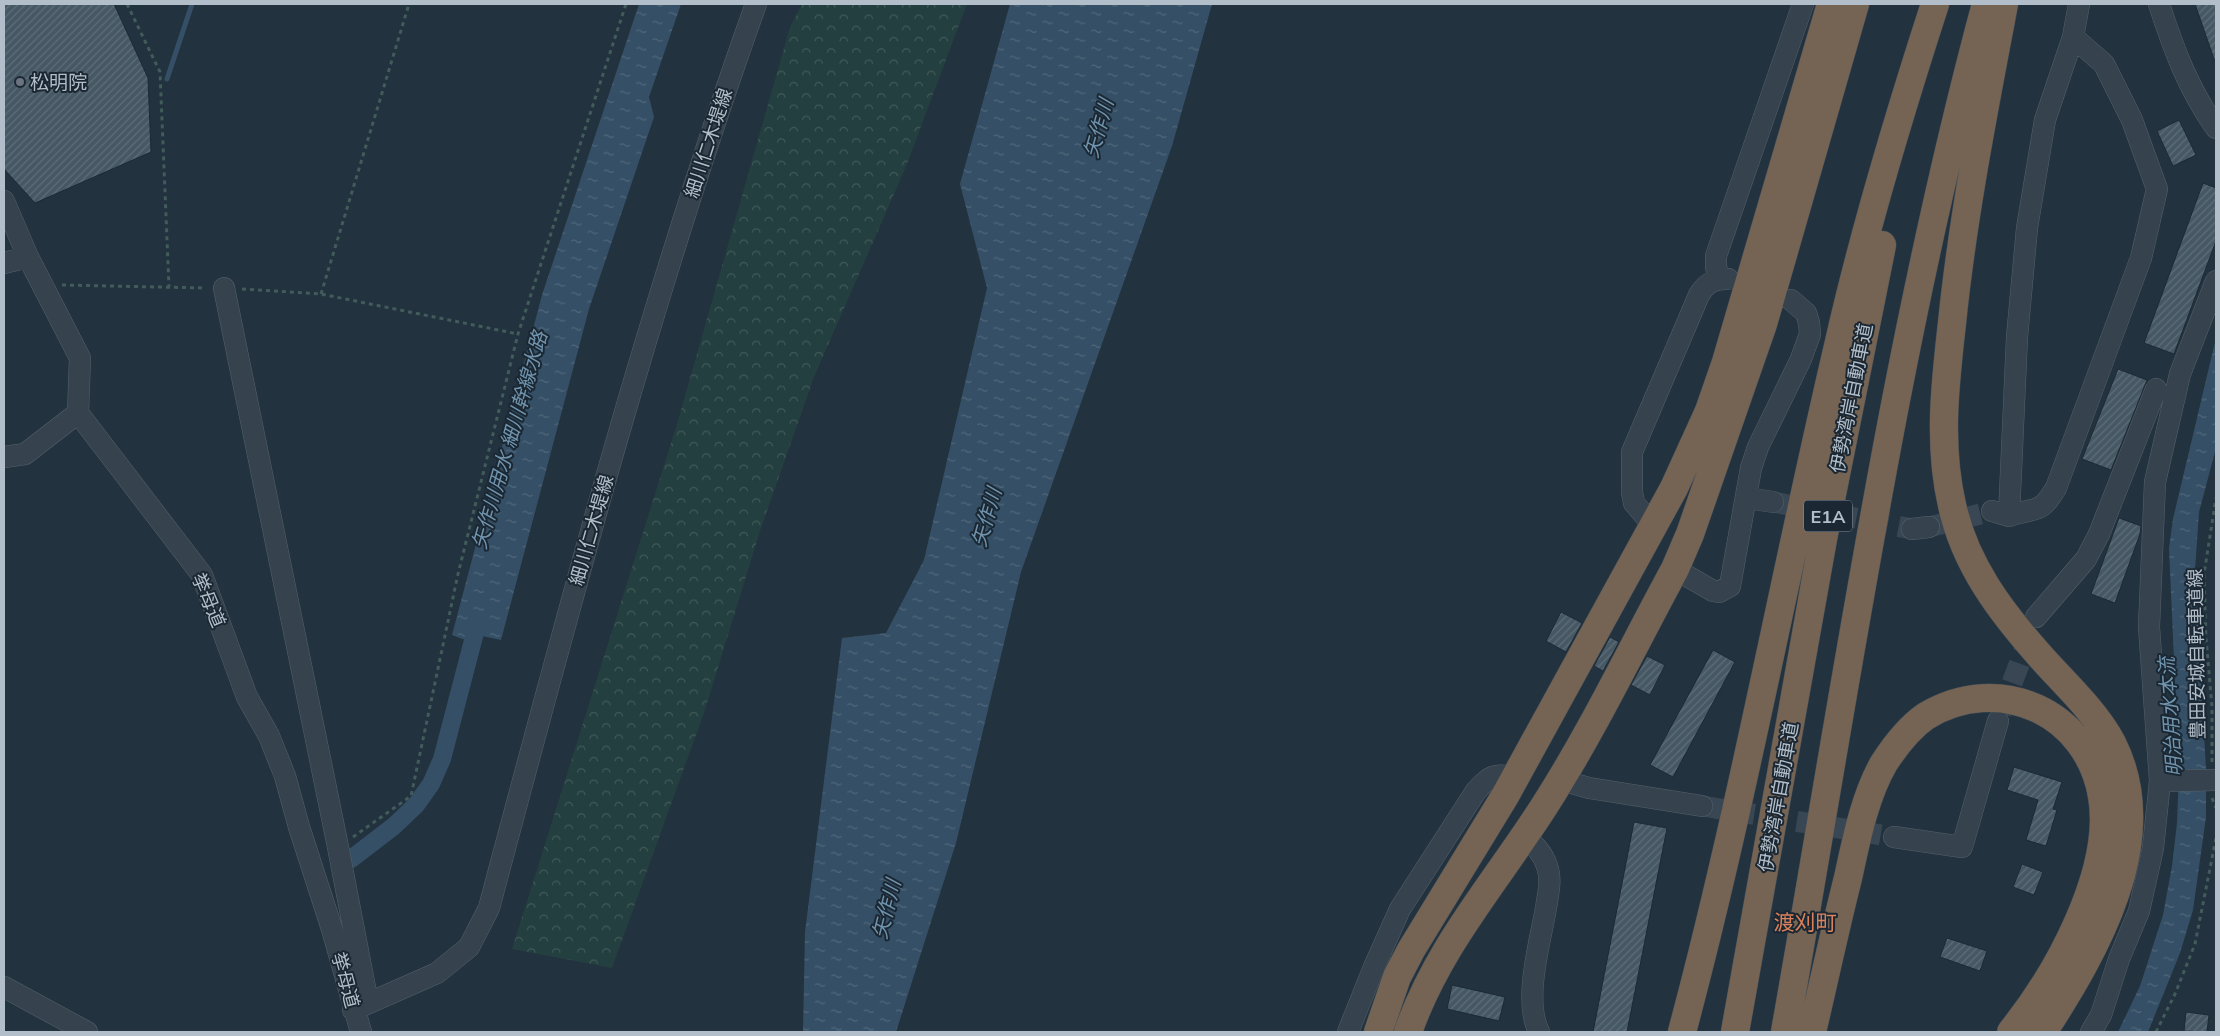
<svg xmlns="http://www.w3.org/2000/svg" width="2220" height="1036" font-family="Mulish,'Noto Sans JP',sans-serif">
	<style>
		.forest { fill: url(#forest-crowns) }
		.water { fill: url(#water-ripples) }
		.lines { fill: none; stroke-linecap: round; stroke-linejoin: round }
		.stream { stroke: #355066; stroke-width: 5 }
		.canal { stroke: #355066; stroke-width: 18 }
		.building { fill: url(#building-hatch); stroke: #1d2a35 }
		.minor-tunnel { stroke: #384753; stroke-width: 21; stroke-dasharray: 21 11; stroke-linecap: butt }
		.minor-casing { stroke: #54616c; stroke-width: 22 }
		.highway-casing { stroke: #414e59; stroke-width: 29 }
		.path { stroke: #425b5b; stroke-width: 3; stroke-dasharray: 4 4; stroke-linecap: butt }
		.minor { stroke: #36434e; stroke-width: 21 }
		.highway { stroke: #756353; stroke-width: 28 }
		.worship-dot { fill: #6b7280; stroke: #1b2833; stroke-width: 2 }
		.labels { text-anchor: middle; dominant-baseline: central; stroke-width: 4; stroke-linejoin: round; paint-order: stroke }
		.shield { fill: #1b2833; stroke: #85919c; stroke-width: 1 }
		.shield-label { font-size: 18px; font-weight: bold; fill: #b2bec9 }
		.poi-label { font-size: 19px; fill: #b2bec9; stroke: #1b2833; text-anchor: start }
		.street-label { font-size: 19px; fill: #b2bec9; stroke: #1b2833 }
		.water-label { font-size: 20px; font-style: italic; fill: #7094ae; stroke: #1b2833 }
		.quarter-label { font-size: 21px; fill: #da825c; stroke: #1b2833 }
	</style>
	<defs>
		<pattern id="forest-crowns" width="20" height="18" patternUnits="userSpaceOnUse" patternTransform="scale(1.25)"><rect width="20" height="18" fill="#243f3f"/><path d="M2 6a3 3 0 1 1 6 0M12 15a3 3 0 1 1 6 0" fill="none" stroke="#415959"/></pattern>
		<pattern id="water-ripples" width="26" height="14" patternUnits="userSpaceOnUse" patternTransform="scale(1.25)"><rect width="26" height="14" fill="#355066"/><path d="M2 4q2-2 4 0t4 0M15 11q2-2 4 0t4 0" fill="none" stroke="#50677b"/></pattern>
		<pattern id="building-hatch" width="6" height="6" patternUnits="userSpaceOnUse" patternTransform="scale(1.25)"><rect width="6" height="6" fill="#465864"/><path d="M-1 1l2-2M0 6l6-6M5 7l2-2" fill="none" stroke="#5e6e79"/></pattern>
	</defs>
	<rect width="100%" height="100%" fill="#22323e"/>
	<path class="forest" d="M802,4H967L905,169L814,377L760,531L705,710L612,968L512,949L677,424L790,27Z"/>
	<path class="water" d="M639,4H681L649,97L654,117L589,309L501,640L482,636L477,653L463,650L465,640L452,635L542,295Z
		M1010,4H1212L1172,146L1021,572L956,843L896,1032H803L805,932L842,638L886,633L924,560L987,288L960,184Z
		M2216,338V448L2199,512L2195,570L2206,769V817L2193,910L2180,953L2148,1032H2118L2140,986L2163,915L2172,866L2177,823L2179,771L2169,548L2173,519Z"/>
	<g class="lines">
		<path class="stream" d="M167,79L192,4"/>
		<path class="canal" d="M351,859L394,826L416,805L431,784L442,759L476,629"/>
	</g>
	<path class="building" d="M4,4H114L148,78L151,152L35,203L4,169Z
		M2195,4H2216V59H2214Z
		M2179,120L2196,155L2173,166L2157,131Z
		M2203,183L2216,188V241L2174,354L2144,343Z
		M2118,369L2147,380L2111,470L2082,459Z
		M2119,518L2141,526L2140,534L2115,603L2091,594Z
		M1561,612L1582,623L1566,652L1546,641Z
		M1610,637L1619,642L1603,671L1594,666Z
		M1713,650L1735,662L1673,777L1650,765Z
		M1647,656L1665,665L1650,695L1631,685Z
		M2014,767L2062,782L2053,809L2057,810L2046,846L2026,840L2038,800L2007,790Z
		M1634,822L1667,828L1627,1032H1593Z
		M2022,864L2043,872L2034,895L2013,887Z
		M1947,938L1987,951L1980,971L1940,957Z
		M1452,985L1505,997L1499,1021L1447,1009Z
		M2186,1012L2209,1015L2207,1032L2184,1031Z"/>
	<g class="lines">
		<path class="minor-tunnel" d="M1773,502L1912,529
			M1929,527L1992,511
			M2001,713L2032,629
			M1702,806L1894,837"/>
		<defs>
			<path id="minor" d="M2159,4C2173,48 2189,90 2216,128
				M4,201L28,257L80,358L78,413L202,575L247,697L269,736L285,776L299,827L332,929L361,1032
				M4,263L28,257
				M1719,278L1716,267V256L1803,4
				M224,288L338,847L368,1003
				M4,457L25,454L78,413
				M1747,498L1773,502
				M1992,511L2009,516L2017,337L2027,228L2045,120L2073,37L2079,4
				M2009,516C2037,506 2039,516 2056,488L2141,258L2157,189L2132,120L2104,64L2073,37
				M1654,521L1645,516L1634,503L1632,492V452L1699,295C1706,283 1714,278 1728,279
				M1912,529L1929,527
				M1675,569L1713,591L1719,592L1730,586L1751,468L1758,447L1801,359L1810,334L1809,323L1806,313L1791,300
				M2036,617L2086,559L2099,534L2156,389
				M1563,776L1575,784L1589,788L1702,806
				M2160,781L2216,780
				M1524,836C1534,845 1543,853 1547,866C1552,880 1548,894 1546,908C1540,943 1523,1000 1539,1032
				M1894,837L1962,847L1998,721
				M4,987L87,1032
				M353,1010L437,973L469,947L489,908C570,604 650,300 756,4
				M1348,1032L1374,967L1400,909L1476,791C1489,776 1496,772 1515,778
				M2091,1032L2101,1015L2119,959L2139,911L2153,848L2160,781L2149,627L2155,482L2180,374L2216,281"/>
			<path id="highway" d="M2004,4C1984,110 1963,215 1952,323C1945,384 1938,445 1952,505C1965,565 2001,612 2041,657C2065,684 2095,711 2112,743C2161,839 2095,952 2043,1032
				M1378,1032L1397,977L1411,950L1505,796L1674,488L1709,411L1726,362L1831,4
				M1408,1032C1438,946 1496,882 1545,805C1593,730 1632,648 1675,569L1690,534L1763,324L1855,4
				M1682,1032C1743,804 1785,571 1839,342C1865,227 1899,115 1935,4
				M1735,1032L1823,539L1882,245
				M1785,1032C1846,688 1895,342 1986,4
				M1812,1032C1824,981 1835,929 1848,878C1856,841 1865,795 1884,763C1895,746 1910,727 1926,716C1999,672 2088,712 2102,796C2115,871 2057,975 2011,1032"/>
		</defs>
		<use href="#minor" class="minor-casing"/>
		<use href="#highway" class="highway-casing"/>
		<path class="path" d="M127,4L160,72L169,287
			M62,285L206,288
			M242,289L321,294L518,334
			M321,294L409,4
			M2212,762V707L2206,638L2204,574L2216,498
			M2212,798L2216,808
			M353,837L411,796L458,574L518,334L626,4
			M2156,1032L2175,994L2195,944L2216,838"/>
		<use href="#minor" class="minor"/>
		<use href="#highway" class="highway"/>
	</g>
	<circle class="worship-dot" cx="20" cy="82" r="5"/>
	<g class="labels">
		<rect class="shield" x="1804" y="500.5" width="48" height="31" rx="4"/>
		<g class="shield-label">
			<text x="1828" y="516">E1A</text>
		</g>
		<g class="poi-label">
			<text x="30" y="82">松明院</text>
		</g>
		<g class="street-label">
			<text transform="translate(708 143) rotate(-72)">細川仁木堤線</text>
			<text transform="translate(1851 398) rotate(-79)">伊勢湾岸自動車道</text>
			<text transform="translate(591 530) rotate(-74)">細川仁木堤線</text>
			<text transform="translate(209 600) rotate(67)">挙母道</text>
			<text transform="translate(2196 654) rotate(-91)">豊田安城自転車道線</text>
			<text transform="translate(1778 797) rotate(-80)">伊勢湾岸自動車道</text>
			<text transform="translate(346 980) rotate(75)">挙母道</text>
		</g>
		<g class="water-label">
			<text transform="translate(1098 128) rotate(-74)">矢作川</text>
			<text transform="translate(509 440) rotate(-74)">矢作川用水 細川幹線水路</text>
			<text transform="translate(986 517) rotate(-74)">矢作川</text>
			<text transform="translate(2170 717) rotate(-94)">明治用水本流</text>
			<text transform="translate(886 909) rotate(-76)">矢作川</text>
		</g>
		<g class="quarter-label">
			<text x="1805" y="922">渡刈町</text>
		</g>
	</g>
	<rect width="2220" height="1036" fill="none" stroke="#b2bec9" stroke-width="10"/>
</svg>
